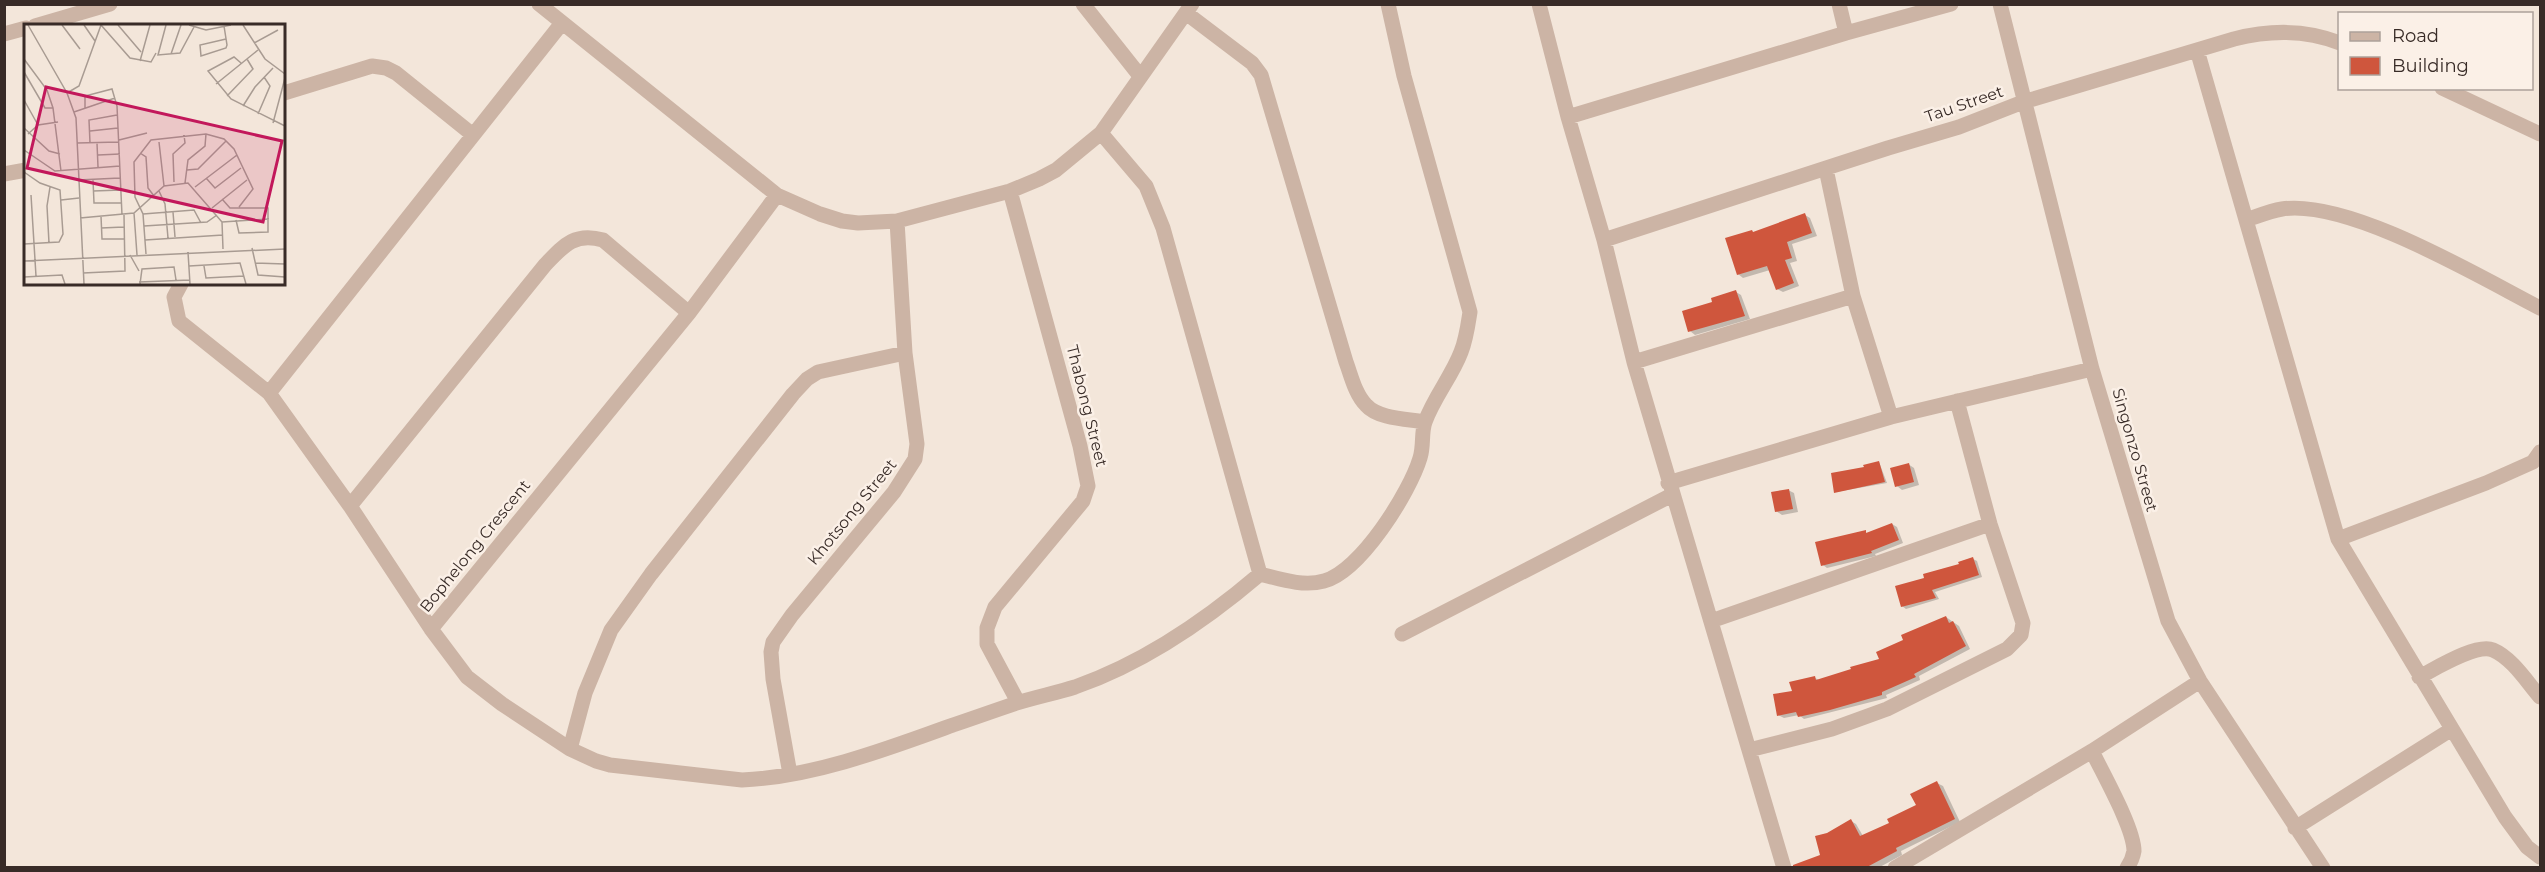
<svg xmlns="http://www.w3.org/2000/svg" width="2545" height="872" font-family="Montserrat,sans-serif">
	<style>
		.shadow { fill: #0003 }
		.building { fill: #cf563d }
		.lines { fill: none; stroke-linecap: round; stroke-linejoin: round }
		.minor { stroke: #ccb4a5; stroke-width: 15 }
		.labels { text-anchor: middle; dominant-baseline: central; stroke-width: 5; stroke-linejoin: round; paint-order: stroke }
		.street-label { font-size: 16px; fill: #382b27; stroke: #fbf0e7 }
		.inset-road { fill: none; stroke: #a89b92; stroke-width: 1.5 }
		.view { fill: #c2185b; fill-opacity: 0.15; stroke: #c2185b; stroke-width: 3 }
		.inset-edge { fill: none; stroke: #382b27; stroke-width: 3 }
	</style>
	<rect width="100%" height="100%" fill="#f3e6da"/>
	<path class="shadow" d="M1805,215L1810,218L1817,236L1792,244L1797,261L1790,263L1799,286L1783,292L1777,289L1770,270L1743,278L1738,274L1755,233Z
		M1736,292L1741,295L1750,319L1695,335L1690,331L1714,303Z
		M1879,462L1887,483L1836,492L1866,468Z
		M1908,464L1914,468L1919,485L1902,490L1897,486Z
		M1788,490L1794,493L1798,512L1782,515L1776,511Z
		M1892,524L1897,527L1903,543L1875,554L1876,556L1827,568L1823,565L1865,532L1869,534Z
		M1973,559L1977,561L1982,577L1935,592L1939,599L1906,609L1902,606L1925,579Z
		M1946,617L1959,626L1970,649L1919,676L1920,680L1886,695L1887,698L1804,719L1799,715L1784,718L1778,715L1793,692L1815,678L1819,680L1882,660L1905,640Z
		M1937,783L1943,786L1960,822L1901,851L1902,855L1878,868H1819L1816,859L1822,856L1827,834L1851,821L1856,824L1863,836L1891,824L1918,806Z"/>
	<path class="building" d="M1805,213L1812,233L1787,242L1792,258L1785,260L1794,283L1776,290L1767,266L1737,275L1725,238L1752,230L1753,232Z
		M1736,290L1745,316L1688,332L1682,311L1712,302L1711,298Z
		M1879,461L1885,482L1834,493L1831,473L1864,467L1863,465Z
		M1909,463L1914,482L1895,487L1890,468Z
		M1789,489L1793,509L1775,512L1771,492Z
		M1892,523L1899,540L1871,551L1872,553L1821,566L1815,542L1866,530V533Z
		M1973,557L1979,575L1932,590L1936,598L1901,607L1895,586L1924,578L1923,574L1959,564L1958,562Z
		M1946,616L1949,623L1953,621L1966,646L1914,674L1916,677L1882,692V695L1830,710L1798,717L1796,712L1777,716L1773,694L1792,691L1789,682L1815,676L1816,680L1851,669L1850,667L1879,659L1876,652L1903,640L1901,635Z
		M1937,781L1955,819L1896,848L1897,851L1867,867H1793V865L1820,855L1815,836L1827,833L1851,819L1860,836L1889,823L1887,819L1916,805L1910,794Z"/>
	<g class="lines">
		<path class="minor" d="M539,4L777,195L820,214L842,221L858,223L897,221L1010,191L1039,179L1056,170L1101,133L1192,4
			M1083,4L1140,76
			M1539,4L1568,117L1604,240L1634,362L1784,868
			M1839,4L1846,33
			M2000,4L2092,369L2168,621L2200,681L2323,868
			M1186,13L1252,63L1261,75L1346,362C1351,375 1355,394 1366,405C1378,419 1408,419 1425,422
			M35,26L110,4
			M4,34L26,28
			M2197,50L2338,539L2505,817L2527,847L2540,857
			M2442,88L2540,134
			M284,93L372,66L386,68L396,73L473,135
			M1568,117L1846,33L1951,4
			M1101,133L1146,186L1163,228L1260,574
			M1826,169L1853,296L1891,417
			M4,174L26,170
			M1010,191L1080,446L1088,486L1083,501L995,607L987,628V644L1018,702
			M2246,220C2258,216 2270,211 2282,209C2349,199 2478,276 2540,308
			M1604,240L1888,148L1959,127L2023,102L2234,39C2269,30 2305,29 2340,43
			M181,284L174,297L179,321L269,393L350,506L431,629L467,677L502,704L570,749L596,761L610,765L742,780C813,777 887,749 953,725C974,718 996,710 1017,703C1036,697 1056,693 1075,687C1144,663 1205,621 1260,574
			M1634,362L1853,296
			M269,393L562,23
			M1668,483L1891,417L2092,369
			M350,506L545,265C564,245 575,232 603,240L689,313
			M2338,539L2486,483L2533,462L2540,452
			M1260,574C1280,579 1303,587 1324,581C1360,572 1410,492 1420,458C1424,446 1421,433 1425,422C1434,397 1452,376 1461,352C1466,340 1468,325 1470,312L1404,76L1388,4
			M1711,621L1990,524
			M431,629L689,313L777,195
			M1402,634L1672,495
			M2419,677C2435,669 2476,643 2493,650C2512,658 2527,682 2540,697
			M570,749L585,693L611,630L651,574L793,394L807,379L818,372L905,353
			M1749,750L1832,729L1887,709L2007,649L2021,635L2023,623L1990,524L1957,401
			M2092,751C2103,774 2134,828 2134,851C2133,857 2131,862 2127,868
			M790,774L773,679L771,652L773,642L792,615L894,492L915,459L917,444L905,353L897,221
			M2295,828L2452,729
			M1895,868L2092,751L2200,681"/>
	</g>
	<g class="labels">
		<g class="street-label">
			<text transform="translate(1964 104) rotate(-19)">Tau Street</text>
			<text transform="translate(1087 406) rotate(76)">Thabong Street</text>
			<text transform="translate(2135 450) rotate(74)">Singonzo Street</text>
			<text transform="translate(852 512) rotate(-51)">Khotsong Street</text>
			<text transform="translate(475 546) rotate(-51)">Bophelong Crescent</text>
		</g>
	</g>
	<g transform="translate(24 24)">
		<rect width="261" height="261" fill="#f3e6da"/>
		<path class="inset-road" d="M4,1L43,69L52,94L60,260M38,1L56,25M60,1L71,17M77,1L106,34L127,38L132,29M94,1L117,28M142,1L134,31L156,29L170,3M165,1L182,6L207,1M219,1L241,35L261,50M200,2L203,21L202,24L177,32L176,21L202,15M230,19L254,6M147,30L157,1M0,35L23,66L29,84L37,147M116,37L126,1M217,39L210,33L184,47L207,75L261,102M0,48L21,84H29M192,60L234,26M43,69L55,62L77,1M203,72L229,45L223,35M0,76L14,101M219,82L231,63L249,44M61,84V72L88,65L93,82L98,191M50,88L91,74M234,90L246,62L240,53M249,99L261,54M0,104L25,127L36,130M66,107L94,104M4,110L14,101L34,98M95,116L123,109M135,118L140,162M53,119L95,118M66,119L65,96L93,91M73,119L74,143M0,126L31,147L96,142M116,129L122,133L124,164L130,172M74,131L96,130M163,146L174,145L202,117M0,148L16,159L36,166L39,210L35,218L0,220M182,154L191,164L217,144M54,156L96,154M69,156L70,179H97M150,158L149,130L161,119L160,111M161,159L164,136L181,122L182,110M171,163L213,131M69,167L97,166M135,167L141,180L144,214M7,171L12,252M198,175L206,184H244V208L215,209L212,196M37,176L55,174M188,184L223,156M149,188L151,213M110,189L113,231M119,190L170,186L177,199M77,192L78,215H101M56,194L110,189L140,162L164,159L198,198L199,225M198,198L245,195M120,202L183,198L193,191M77,204L100,203M121,216L199,211M25,219L23,182L26,163M228,224L234,251L261,253M164,228L166,260M122,230L119,190L111,173L110,138L127,116L182,110L200,115L210,125L229,165L215,183M106,231L115,247M0,237L261,225M231,239L261,240M165,242L216,239L222,260M180,242L182,254L220,252M59,249L101,247L100,191M0,253L38,251L41,260M115,258L166,256M116,260L118,245L150,243L152,256"/>
		<path class="view" d="M22,63L258,117L239,198L3,144Z"/>
		<rect width="261" height="261" class="inset-edge"/>
	</g>
	<rect width="2545" height="872" fill="none" stroke="#382b27" stroke-width="12"/>
	<rect x="2338" y="12" width="195" height="78" fill="#fbf0e7" stroke="#ada19a" stroke-width="1.5"/>
	<rect x="2350" y="32" width="30" height="9" fill="#ccb4a5" stroke="#ada19a" stroke-width="1.5"/>
	<text x="2392" y="42" font-size="18" fill="#382b27">Road</text>
	<rect x="2350" y="57" width="30" height="18" fill="#cf563d" stroke="#ada19a" stroke-width="1.5"/>
	<text x="2392" y="72" font-size="18" fill="#382b27">Building</text>
</svg>
